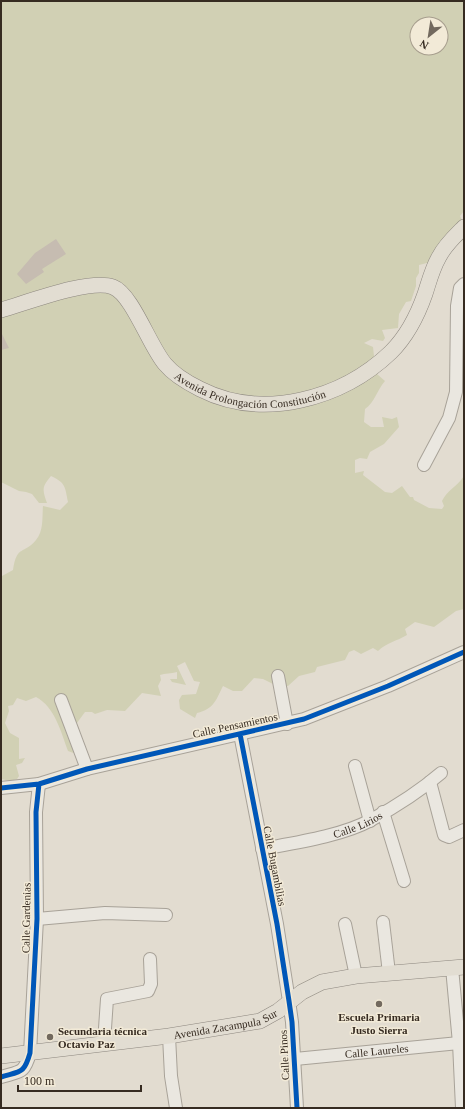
<svg xmlns="http://www.w3.org/2000/svg" width="465" height="1109" font-family="'Times New Roman',serif">
	<style>
		.green { fill: #d1d0b4; fill-rule: evenodd }
		.building { fill: #c6bcb1 }
		.lines { fill: none; stroke-linecap: round; stroke-linejoin: round }
		.minor-casing { stroke: #a8a298; stroke-width: 14 }
		.major-casing { stroke: #8d877f; stroke-width: 16 }
		.minor { stroke: #eae7e0; stroke-width: 12 }
		.major { stroke: #e2ddd2; stroke-width: 15 }
		.cycleway-casing { stroke: #f2ead7; stroke-width: 8 }
		.cycleway { stroke: #0057b8; stroke-width: 5 }
		.poi-dot { fill: #72695e; stroke: #f2ead7; stroke-width: 1.5 }
		.labels { text-anchor: middle; dominant-baseline: central; stroke-width: 3; stroke-linejoin: round; paint-order: stroke }
		.street-label { font-size: 11px; fill: #362b21; stroke: #f2ead7 }
		.poi-label { font-size: 11px; font-weight: bold; fill: #362b21; stroke: #f2ead7 }
	</style>
	<rect width="100%" height="100%" fill="#e2dcd0"/>
	<path class="green" d="M1,1H464V211L460,216L464,225V239L456,246L451,243L431,262L419,265V273L416,278V286L411,301L406,302L399,314L398,328L382,330L385,338L383,341L372,339L364,343L373,347L374,356L377,357L380,364L377,374L385,381C377,390 375,402 365,409L364,422L371,427H384L382,417L392,419L397,417L399,427L384,444L370,452L367,459L360,458L355,460V473L364,471L363,475L385,492L392,493L402,486L410,497H413L414,500L429,508L442,509L444,506L442,501C448,489 456,488 464,476V609L456,611L434,627L415,622L405,629L407,635C397,641 386,643 378,651L373,648L361,654L354,650L349,652L345,660L317,667L315,672L299,676L288,686L273,684L263,679L254,678L242,691H233L223,686C216,700 214,709 197,713L195,718L180,709L179,700L182,695L196,694L200,682L194,681L185,662L177,666L186,685L172,682L170,679H177V672C171,674 165,673 160,675L161,680L158,686L161,696L142,693L125,711L107,710L95,714L92,712H85L74,727L79,755L68,751C61,732 55,707 36,697L26,701L17,698L13,705L8,706L9,711L5,723L10,733L19,738V759L25,758L22,763L16,765L19,776L17,779L11,781L1,779V574L2,576L13,570C17,544 24,555 36,540C44,531 42,516 43,506L60,510L68,502C65,487 66,483 51,476C42,487 42,489 47,503H39L32,494L26,492L19,491L1,482ZM417,24H441V48H417Z"/>
	<path class="building" d="M56,239L66,254L42,269L44,272L26,284L17,274L35,253Z
		M1,332L9,348L1,350Z"/>
	<g class="lines">
		<defs>
			<g id="minor">
				<path d="M424,465L449,418L456,392L457,306L460,288L464,284"/>
				<path d="M278,676L287,724"/>
				<path d="M61,700L87,769"/>
				<path d="M240,734L277,924L289,1001L292,1022L297,1108"/>
				<path d="M355,766L370,821"/>
				<path d="M430,782L444,835L449,837L464,830"/>
				<path d="M1,788L39,784L87,769L304,719L388,686L464,652"/>
				<path d="M383,812L404,881"/>
				<path id="s1" d="M262,849C294,843 342,836 371,820C395,807 420,791 441,773"/>
				<path d="M37,919L105,913L166,915"/>
				<path d="M383,922L389,973"/>
				<path d="M345,924L356,976"/>
				<path d="M452,968L459,1043L462,1108"/>
				<path d="M169,1036L171,1076L176,1108"/>
				<path d="M104,1043L107,999L148,991L151,984L150,959"/>
				<path id="s2" d="M295,1059L459,1043"/>
				<path d="M1,1077C21,1071 24,1074 30,1053L37,919L36,812L39,784"/>
			</g>
			<g id="major">
				<path id="s3" d="M1,310C26,303 90,278 113,287C132,294 150,347 165,364C174,375 188,383 200,389C263,421 342,399 391,352C406,337 418,314 425,294C429,282 432,269 439,257C445,245 455,236 464,227"/>
				<path id="s4" d="M1,1056L169,1036L260,1021L278,1011L302,992L322,982L356,976L464,967"/>
			</g>
		</defs>
		<use href="#minor" class="minor-casing"/>
		<use href="#major" class="major-casing"/>
		<use href="#minor" class="minor"/>
		<use href="#major" class="major"/>
		<defs>
			<path id="cycleway" d="M240,734L277,924L289,1001L292,1022L297,1108
				M1,788L39,784L87,769L304,719L388,686L464,652
				M1,1077C21,1071 24,1074 30,1053L37,919L36,812L39,784"/>
		</defs>
		<use href="#cycleway" class="cycleway-casing"/>
		<use href="#cycleway" class="cycleway"/>
	</g>
	<g class="poi-dot">
		<circle cx="379" cy="1004" r="4"/>
		<circle cx="50" cy="1037" r="4"/>
	</g>
	<g class="labels">
		<g class="street-label">
			<text stroke="none"><textPath href="#s3" startOffset="303">Avenida Prolongación Constitución</textPath></text>
			<text transform="translate(235 725) rotate(-12)">Calle Pensamientos</text>
			<text stroke="none"><textPath href="#s1" startOffset="99">Calle Lirios</textPath></text>
			<text transform="translate(275 866) rotate(79)">Calle Bugambilias</text>
			<text transform="translate(26 918) rotate(-89)">Calle Gardenias</text>
			<text stroke="none"><textPath href="#s4" startOffset="227">Avenida Zacampula Sur</textPath></text>
			<text stroke="none"><textPath href="#s2" startOffset="82">Calle Laureles</textPath></text>
			<text transform="translate(284 1055) rotate(-93)">Calle Pinos</text>
		</g>
		<g class="poi-label">
			<text x="379" y="1017">Escuela Primaria<tspan x="379" dy="13">Justo Sierra</tspan></text>
			<text x="58" y="1031" text-anchor="start">Secundaria técnica<tspan x="58" dy="13">Octavio Paz</tspan></text>
		</g>
	</g>
	<rect width="465" height="1109" fill="none" stroke="#362b21" stroke-width="4"/>
	<g transform="translate(429 36) rotate(210)"><circle r="19" fill="#f2ead7" stroke="#a79e8e"/>
	<path d="M0-3L7 15L0 10L-7 15Z" fill="#72695e"/>
	<text y="-6" font-size="11" font-weight="bold" text-anchor="middle" fill="#362b21">N</text>
	</g>
	<path d="M18 1085v6h123v-6" fill="none" stroke="#362b21" stroke-width="2"/>
	<text x="24" y="1085" font-size="12" fill="#362b21" stroke="#f2ead7" stroke-width="3" paint-order="stroke">100 m</text>
</svg>
